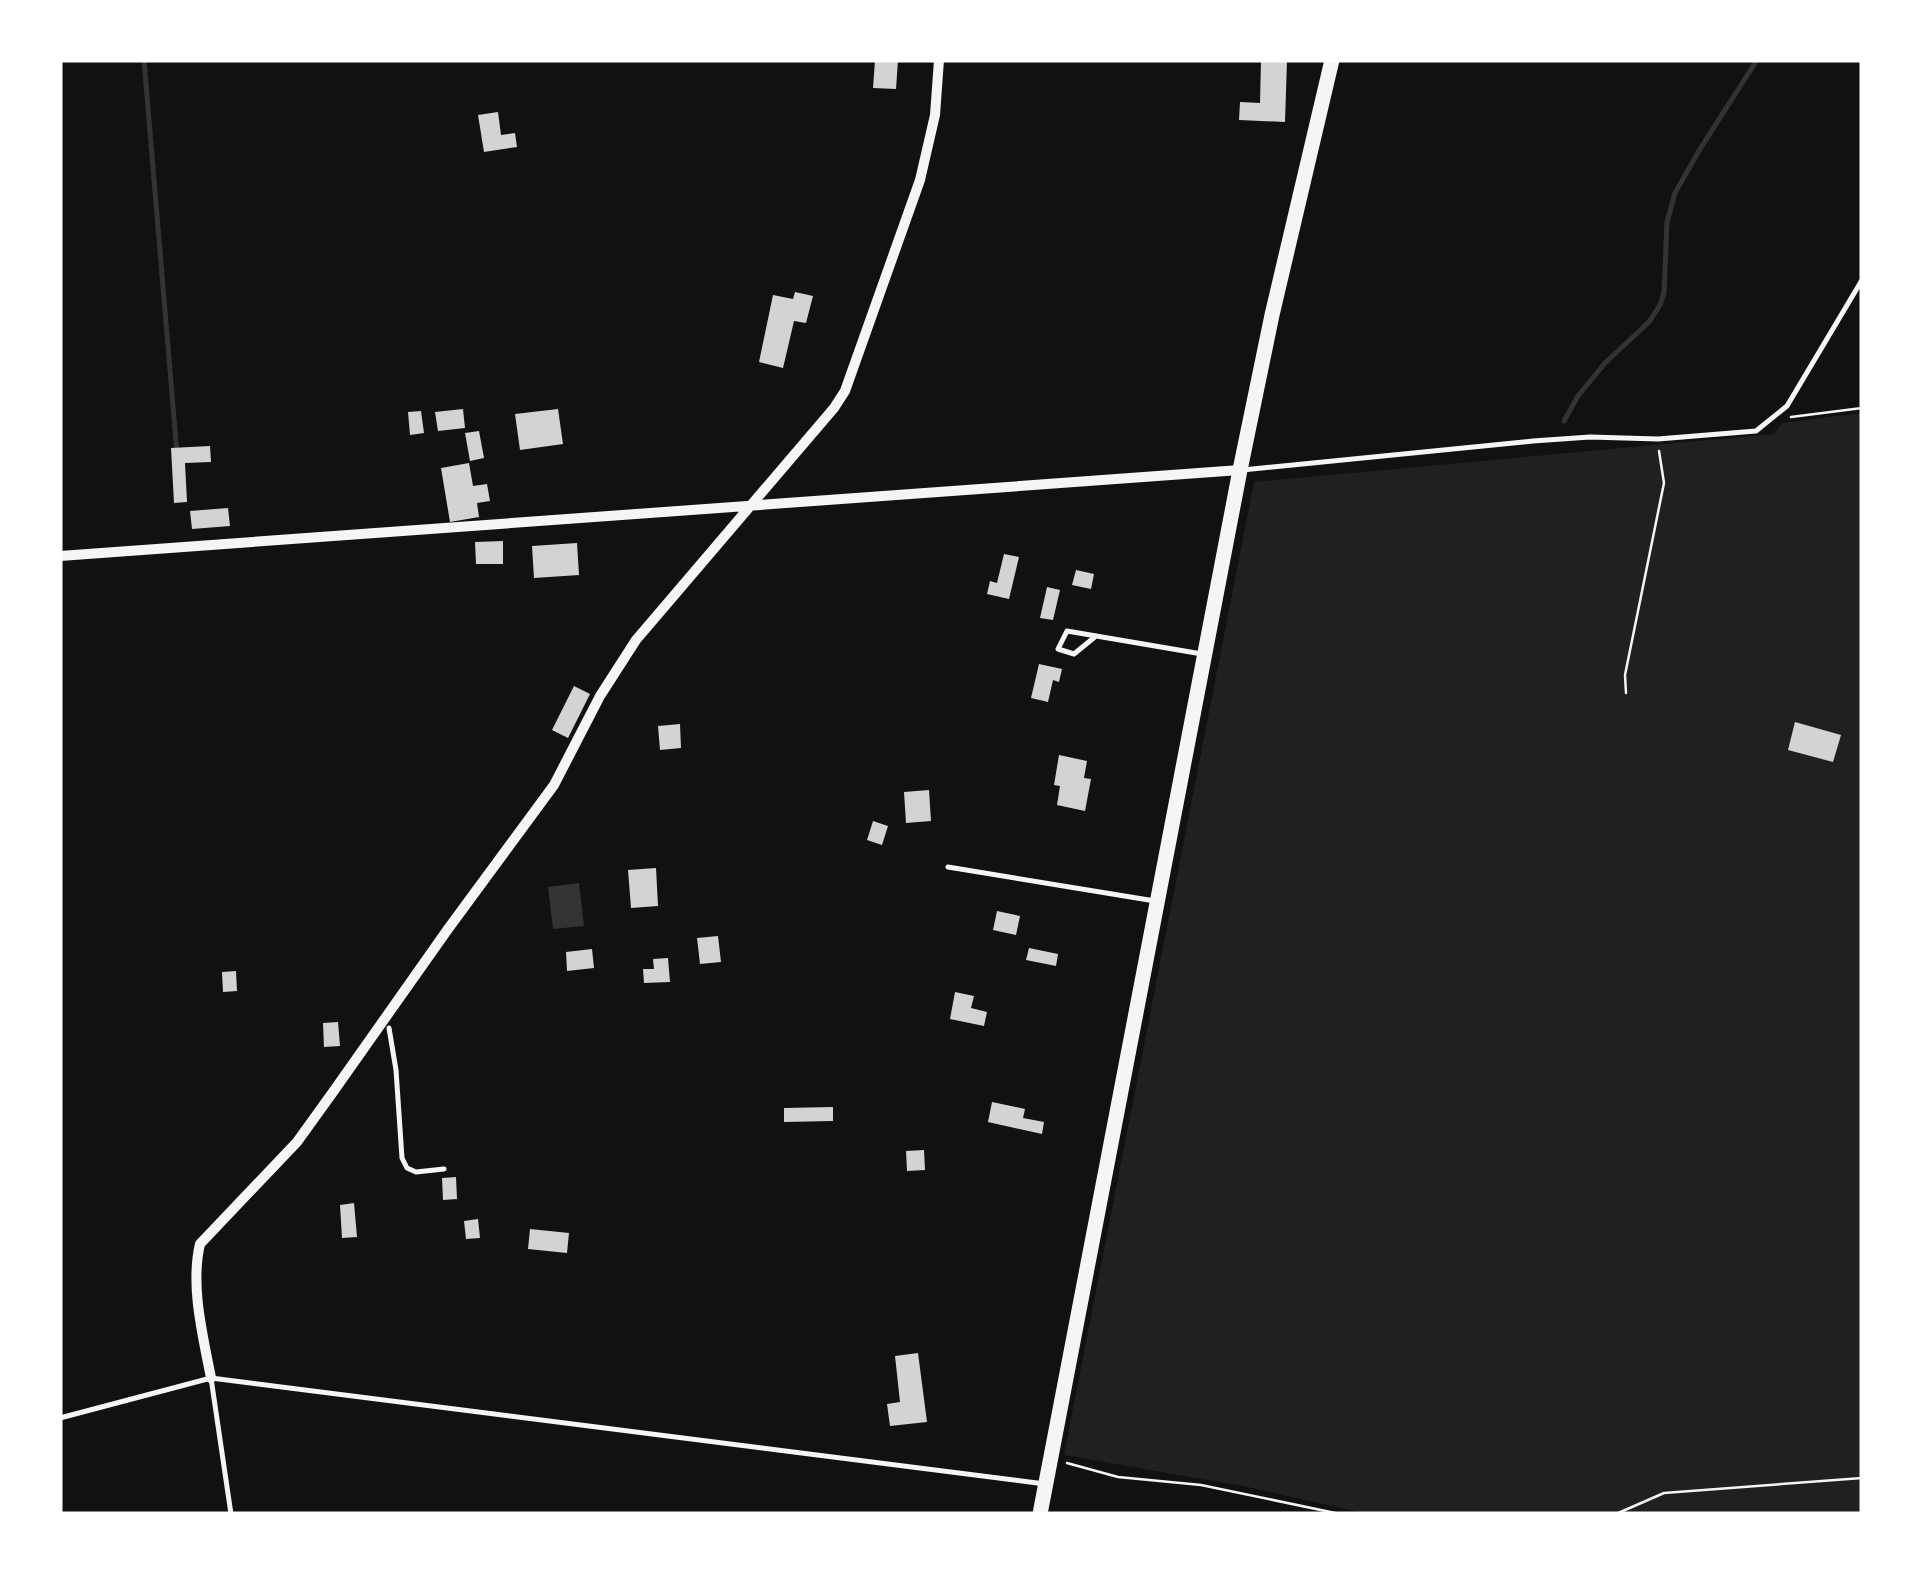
<svg xmlns="http://www.w3.org/2000/svg" width="1922" height="1574" font-family="'Noto Sans',sans-serif">
	<style>
		.green { fill: #202020 }
		.water { fill: #333 }
		.lines { fill: none; stroke-linecap: round; stroke-linejoin: round }
		.stream { stroke: #333; stroke-width: 5 }
		.building { fill: #d3d3d3 }
		.path { stroke: #f5f5f5; stroke-width: 2.5 }
		.service { stroke: #f5f5f5; stroke-width: 5 }
		.minor { stroke: #f5f5f5; stroke-width: 10 }
		.secondary { stroke: #f5f5f5; stroke-width: 15 }
	</style>
	<rect width="100%" height="100%" fill="#111"/>
	<path class="green" d="M1862,413V1514H1368L1248,1487L1064,1455L1254,482L1774,434L1782,423Z"/>
	<path class="water" d="M579,883L584,926L553,929L548,887Z"/>
	<g class="lines">
		<path class="stream" d="M144,60L177,454
			M1564,421L1578,396L1605,363L1649,322L1660,305L1664,293L1667,222L1675,193L1700,149L1757,60"/>
	</g>
	<path class="building" d="M875,60H898L896,89L873,88Z
		M1261,60H1287L1285,122L1239,120L1240,102L1260,103Z
		M498,112L501,135L515,133L517,147L484,152L478,115Z
		M795,292L813,296L806,323L794,321L783,368L759,362L773,295L793,299Z
		M463,409L465,428L438,431L435,412Z
		M558,409L563,444L520,450L515,414Z
		M421,411L424,433L410,435L408,412Z
		M479,431L484,458L470,461L465,433Z
		M210,446L211,462L185,463L187,502L174,503L171,448Z
		M469,463L473,486L487,484L490,501L477,503L479,517L450,522L441,468Z
		M228,508L230,526L192,529L190,511Z
		M503,541V564H476L475,542Z
		M577,543L579,575L534,578L532,546Z
		M1004,554L1019,557L1009,599L987,594L990,581L997,583Z
		M1076,570L1094,574L1091,589L1072,585Z
		M1047,587L1060,590L1053,620L1040,618Z
		M1039,664L1062,669L1059,682L1053,680L1048,702L1031,698Z
		M574,686L590,694L568,738L552,730Z
		M1795,722L1841,735L1833,762L1788,750Z
		M680,724L681,748L660,750L658,726Z
		M1059,755L1087,761L1084,778L1091,779L1085,811L1057,805L1060,786L1054,785Z
		M929,790L931,821L906,823L904,792Z
		M873,821L888,826L882,845L867,840Z
		M656,868L658,906L631,908L628,870Z
		M997,911L1020,916L1016,935L993,930Z
		M718,936L721,962L700,964L697,938Z
		M1029,948L1058,954L1056,966L1026,960Z
		M592,949L594,968L567,971L566,952Z
		M668,958L670,982L644,983L643,969H654L653,959Z
		M236,971L237,991L223,992L222,972Z
		M955,992L974,996L971,1008L987,1012L984,1026L950,1019Z
		M338,1022L340,1046L324,1047L323,1023Z
		M992,1102L1025,1109L1023,1118L1044,1122L1042,1134L988,1122Z
		M833,1107V1121L784,1122V1108Z
		M924,1150L925,1170L907,1171L906,1151Z
		M456,1177L457,1199L443,1200L442,1178Z
		M354,1203L357,1237L342,1238L340,1205Z
		M478,1219L480,1238L466,1239L464,1221Z
		M530,1229L569,1233L567,1253L528,1249Z
		M918,1353L927,1422L890,1426L887,1404L900,1402L895,1356Z"/>
	<g class="lines">
		<path class="path" d="M1791,417L1862,408
			M1626,693L1625,675L1664,483L1659,451
			M1067,1463L1118,1477L1201,1485L1340,1514
			M1616,1514L1664,1493L1862,1478"/>
		<path class="service" d="M1242,470L1533,441L1590,437L1658,439L1756,431L1787,406L1862,280
			M1096,636L1074,654L1058,649L1067,631L1202,654
			M948,867L1155,901
			M389,1028L396,1070L402,1158L407,1168L416,1172L444,1169
			M211,1378L231,1514
			M60,1418L211,1378L1045,1484"/>
		<path class="minor" d="M60,556L1240,470
			M211,1378C203,1336 190,1286 200,1244L297,1142L333,1092L448,929L554,785L600,696L636,640L834,408L845,391L920,180L935,115L939,60"/>
		<path class="secondary" d="M1040,1514L1240,470L1272,315L1332,60"/>
	</g>
	<rect width="1922" height="1574" fill="none" stroke="#ffffff" stroke-width="125"/>
</svg>
